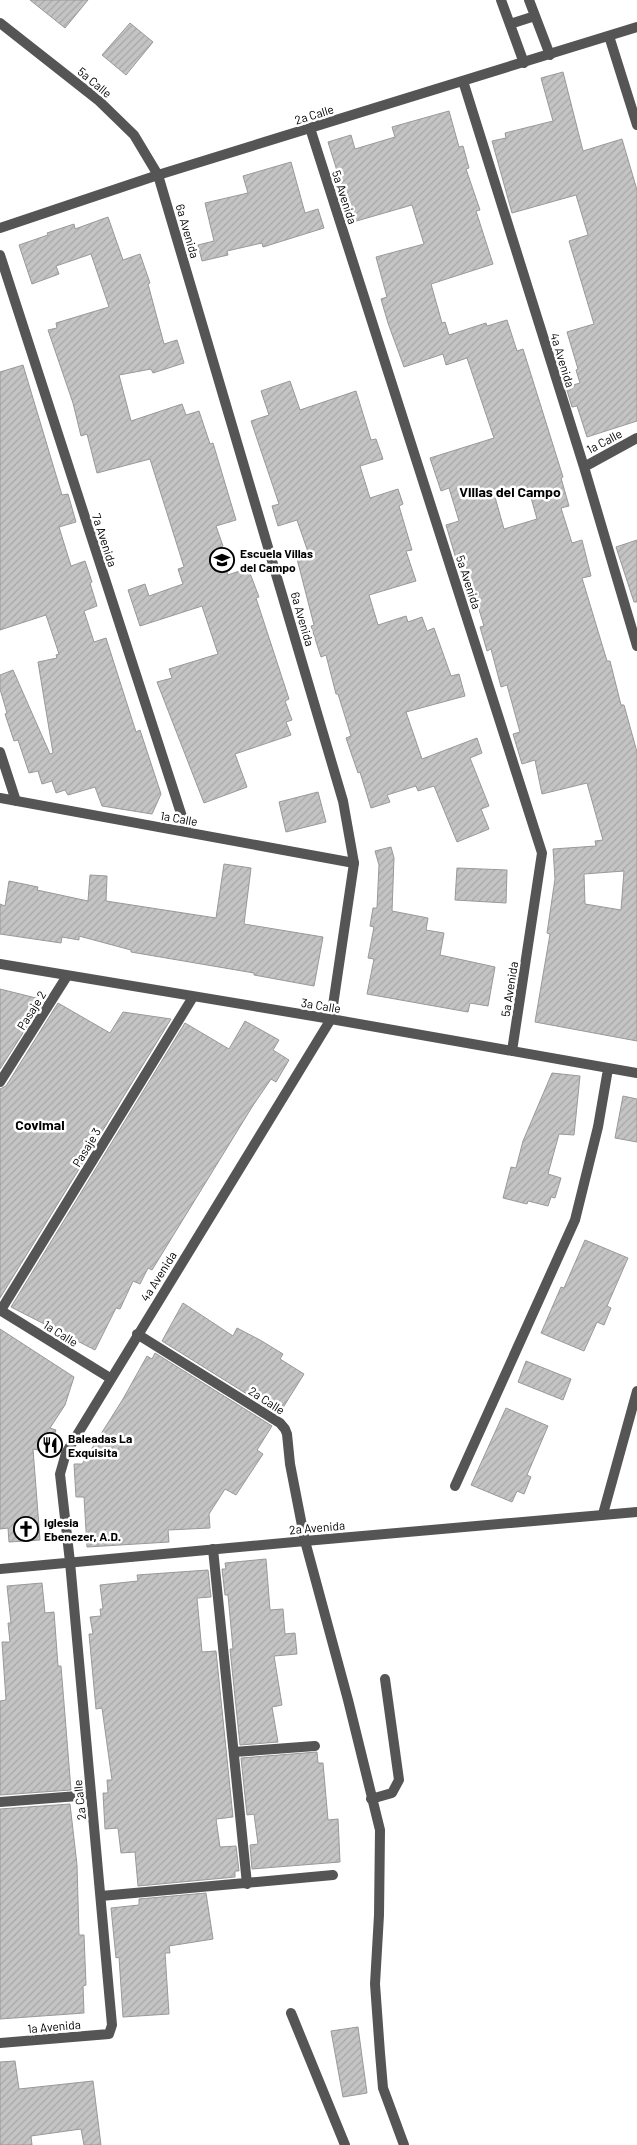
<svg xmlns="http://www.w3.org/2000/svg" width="637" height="2145" font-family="Barlow,sans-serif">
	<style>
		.building { fill: url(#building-hatch); stroke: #999; fill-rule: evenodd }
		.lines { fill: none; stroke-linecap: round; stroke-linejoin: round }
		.service { stroke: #555; stroke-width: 10 }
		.minor { stroke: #555; stroke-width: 10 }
		.tertiary { stroke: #555; stroke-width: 10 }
		.labels { text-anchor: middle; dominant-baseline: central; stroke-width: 5; stroke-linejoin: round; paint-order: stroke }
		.street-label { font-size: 12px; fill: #000; stroke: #fff }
		.poi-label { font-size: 12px; font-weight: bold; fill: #000; stroke: #fff; text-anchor: start }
		.neighbourhood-label { font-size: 14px; font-weight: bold; fill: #000; stroke: #fff }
	</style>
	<defs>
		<pattern id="building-hatch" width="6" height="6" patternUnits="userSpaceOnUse" patternTransform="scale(1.25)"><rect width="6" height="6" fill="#c4c4c4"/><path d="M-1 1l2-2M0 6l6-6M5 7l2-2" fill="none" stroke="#a7a7a7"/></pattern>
	</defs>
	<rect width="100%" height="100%" fill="#fff"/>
	<path class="building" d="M30,0H88L65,28Z
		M130,23L153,42L126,75L102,55Z
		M563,72L583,151L622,139L637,190V421L587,437L577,406L572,407L566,387L580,383L576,370L578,369L567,332L594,324L569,241L588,235L576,195L512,213L492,141L506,138L505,133L553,121L541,78Z
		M449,111L459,147L463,146L469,168L466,169L480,210L476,211L493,264L431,284L442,323L445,322L449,335L486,323L487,326L507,320L517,351L523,349L563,477L561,478L569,506L561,508L572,543L582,540L591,576L582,578L607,661H610L621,705H624L637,752V1041L535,1022L550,934L547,933L555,879L553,849L596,846L595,841L603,840L587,783L542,794L535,760L522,764L513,734L520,732L507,685L501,687L491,649L487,651L480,627L484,626L464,560L457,562L446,525L459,521L449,488L441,491L430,458L494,438L467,358L446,365L443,354L404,367L388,323L381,299L387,297L376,257L424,244L412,205L353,222L328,142L351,135L355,149L395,137L392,127ZM528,487L537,519L504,529L495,497ZM624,871L621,910L585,904L584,874Z
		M291,162L305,213L318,209L324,228L263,247L262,243L227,251L228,255L202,261L198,245L214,241L205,203L248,193L243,176Z
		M108,217L123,260L140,254L150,283L148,284L164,344L177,340L184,363L153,373L151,369L119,375L131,421L182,404L186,415L199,411L210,444L213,443L236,520L216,526L223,546L218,548L228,575L248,568L259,597L256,598L289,699L285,701L292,720L286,722L291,735L235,754L247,787L204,803L157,682L172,678L169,669L218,654L202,606L140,626L128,590L145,584L149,596L183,584L178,569L184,567L150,459L97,473L87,434L81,436L73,403L48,330L57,328L56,323L109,307L91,254L56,266L59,274L32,284L19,245L48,235L47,233L74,224L75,229Z
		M23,365L62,495L68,494L76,522L59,527L71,566L85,561L92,582L90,583L97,606L84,611L94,642L106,638L136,732L140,730L161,794L152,814L102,806L95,787L68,795L65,790L56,793L52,781L42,784L38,771L29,773L18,740L14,741L5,714L7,713L0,689V675L13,670L50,754L53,753L38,662L57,658L56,655L59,654L46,615L0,630V372Z
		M290,381L300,410L356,391L371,440L376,439L383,459L360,466L370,498L398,489L403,504L399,506L412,550L406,551L416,581L369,595L378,625L406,616L408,622L422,617L427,631L434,628L451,676L459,674L465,696L406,712L422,759L477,738L482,753L470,758L489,806L481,809L489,829L457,842L434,786L418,791L416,786L387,795L390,802L371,808L360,772L358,773L346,738L351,736L338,694H336L326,655L321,657L311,626L314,625L296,555L308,552L297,520L278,526L272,506L279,504L251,421L269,415L261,391Z
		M637,540V602H634L616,547Z
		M318,792L326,822L286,832L279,802Z
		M391,847L394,858L392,911L428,918L426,930L444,933L440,955L495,967L488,1006L470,1003L468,1012L367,994L374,959L368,958L374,927L370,926L373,908H377L379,865L375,851Z
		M224,864L251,868L244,924L323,937L314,986L254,975V973L131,952V950L79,936V940L62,937L61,943L0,934V904L5,906L9,881L38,887L37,890L88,901L90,875L107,876L106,901L216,918Z
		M457,868L507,870L506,903L455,900Z
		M0,989L44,1000L0,1069Z
		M58,1003L110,1033L123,1012L171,1019L0,1298V1089L6,1086Z
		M245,1021L279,1040L273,1050L289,1060L276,1082L271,1079L252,1107L152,1270L148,1268L140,1284L133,1281L120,1309L116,1308L95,1350L11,1307L185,1023L229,1049Z
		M552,1073L580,1076L574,1135L559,1134L548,1174L561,1178L555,1198L551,1197L548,1206L528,1201L527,1204L503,1198L511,1167L516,1168L523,1141Z
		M623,1096L637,1099V1142L615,1138Z
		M585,1240L628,1258L607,1306L611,1308L604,1325L597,1322L584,1351L541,1333L561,1287L564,1288Z
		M183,1303L233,1336L237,1328L260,1340L283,1354L280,1359L304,1374L279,1414L162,1341Z
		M0,1329L74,1377L65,1405L50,1428L56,1430L48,1452L33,1449L40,1540L9,1542L8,1528L0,1529Z
		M155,1353L272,1426L257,1450L263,1454L236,1495L225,1489L209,1514L210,1528L168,1530L169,1542L87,1547L84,1497H76L74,1464H82L123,1399L147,1356L152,1359Z
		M526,1361L571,1379L563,1400L518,1382Z
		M506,1408L548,1426L527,1475L531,1477L524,1494L517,1491L512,1502L471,1485Z
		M266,1559L270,1610L283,1609L285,1634L295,1633L297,1654L274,1656L282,1705L272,1707L278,1742L240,1745L230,1649H233L228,1595H225L222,1569H226L225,1563Z
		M208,1570L211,1597L197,1598L202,1652L216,1651L233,1817L216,1819L220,1847L236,1846L239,1871H235V1877L138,1886L135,1852L121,1853L118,1828L105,1829L103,1793H108L107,1780H112L102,1708L96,1709L89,1634H93L90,1617L101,1616L100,1609H103L100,1585L138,1581L137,1575Z
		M42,1583L45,1613L54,1612L58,1666H61L71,1790L0,1795V1701L6,1700L2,1642H10L8,1623H11L7,1586Z
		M317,1752L318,1763H323L328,1820L338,1819L340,1862L252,1869L250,1845L258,1844L254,1814L247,1815L241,1758Z
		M70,1804L77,1865L79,1935H84L86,1985L83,1986L84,2013L0,2019V1809Z
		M206,1893L213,1939L169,1946L170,1953H165L169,2014L123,2017L119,1957L116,1958L111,1908L139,1905V1899Z
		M358,2027L367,2093L343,2097L331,2031Z
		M15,2061L19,2089L93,2081L101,2145H84L81,2129L31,2136L32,2145H0V2062Z"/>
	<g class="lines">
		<path class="service" d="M501,0L524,63
			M529,0L550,55
			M510,24L535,16
			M0,1082L67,976
			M1,1310L193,997
			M603,1514L637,1391
			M213,1549L247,1884
			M234,1752L315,1746
			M371,1799L392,1793L399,1780L385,1679
			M0,1802L91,1795
			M101,1896L333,1875
			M291,2013L345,2145"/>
		<path class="minor" d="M609,36L637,125
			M463,81L584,467L637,646
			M310,128L542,853L512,1051
			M0,228L158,175L637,27
			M0,255L187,832
			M584,467L637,438
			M0,752L16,801
			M0,798L354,863
			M0,964L331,1019L637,1073
			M0,1310L110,1378
			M137,1334L280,1423L285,1429L287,1434L290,1464L305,1541L637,1512
			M455,1486L575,1220L598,1127L608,1069
			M0,2043L109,2034L112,2025L70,1562"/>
		<path class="tertiary" d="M0,23L98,100L134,135L158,175L343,801L354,863L331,1019L66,1453L60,1474L70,1562
			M0,1569L305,1541L348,1700L380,1830L379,1915L375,1984L380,2053L383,2088L404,2145"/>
	</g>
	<defs>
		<symbol id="school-ring" viewBox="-11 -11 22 22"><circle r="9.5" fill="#fff" stroke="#000" stroke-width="1.5"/><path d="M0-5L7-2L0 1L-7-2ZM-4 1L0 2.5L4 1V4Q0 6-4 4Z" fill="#000"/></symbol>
		<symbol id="restaurant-ring" viewBox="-11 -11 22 22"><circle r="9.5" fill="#fff" stroke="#000" stroke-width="1.5"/><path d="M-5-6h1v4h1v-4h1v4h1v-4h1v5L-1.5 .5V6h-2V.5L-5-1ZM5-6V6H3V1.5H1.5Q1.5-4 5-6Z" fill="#000"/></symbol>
		<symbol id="church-ring" viewBox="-11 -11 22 22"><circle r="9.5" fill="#fff" stroke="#000" stroke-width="1.5"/><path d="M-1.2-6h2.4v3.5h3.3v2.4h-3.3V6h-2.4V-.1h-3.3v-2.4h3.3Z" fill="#000"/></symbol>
	</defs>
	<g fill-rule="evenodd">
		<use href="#school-ring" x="208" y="546" width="28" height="28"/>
		<use href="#restaurant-ring" x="36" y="1431" width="28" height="28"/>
		<use href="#church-ring" x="12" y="1515" width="28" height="28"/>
	</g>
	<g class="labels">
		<g class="street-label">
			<text transform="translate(95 82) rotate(40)">5a Calle</text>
			<text transform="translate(314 114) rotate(-17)">2a Calle</text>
			<text transform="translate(345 197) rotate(72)">5a Avenida</text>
			<text transform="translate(188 231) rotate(74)">6a Avenida</text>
			<text transform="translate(563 360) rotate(73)">4a Avenida</text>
			<text transform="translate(604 441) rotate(-28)">1a Calle</text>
			<text transform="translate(105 540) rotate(72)">7a Avenida</text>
			<text transform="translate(469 582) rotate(72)">5a Avenida</text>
			<text transform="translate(303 619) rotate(74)">6a Avenida</text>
			<text transform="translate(179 818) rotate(10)">1a Calle</text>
			<text transform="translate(509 989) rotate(-81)">5a Avenida</text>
			<text transform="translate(321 1005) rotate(9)">3a Calle</text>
			<text transform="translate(31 1010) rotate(-58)">Pasaje 2</text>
			<text transform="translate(86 1147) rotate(-59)">Pasaje 3</text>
			<text transform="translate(158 1276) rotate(-58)">4a Avenida</text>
			<text transform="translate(61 1333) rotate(32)">1a Calle</text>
			<text transform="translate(267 1400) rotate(33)">2a Calle</text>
			<text transform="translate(317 1527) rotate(-5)">2a Avenida</text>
			<text transform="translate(79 1800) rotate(-96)">2a Calle</text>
			<text transform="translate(54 2026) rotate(-5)">1a Avenida</text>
		</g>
		<g class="poi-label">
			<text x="240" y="553">Escuela Villas<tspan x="240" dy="14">del Campo</tspan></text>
			<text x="68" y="1438">Baleadas La<tspan x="68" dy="14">Exquisita</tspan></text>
			<text x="44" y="1522">Iglesia<tspan x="44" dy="14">Ebenezer, A.D.</tspan></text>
		</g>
		<g class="neighbourhood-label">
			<text x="510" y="491">Villas del Campo</text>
			<text x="40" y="1124">Covimal</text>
		</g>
	</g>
</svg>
